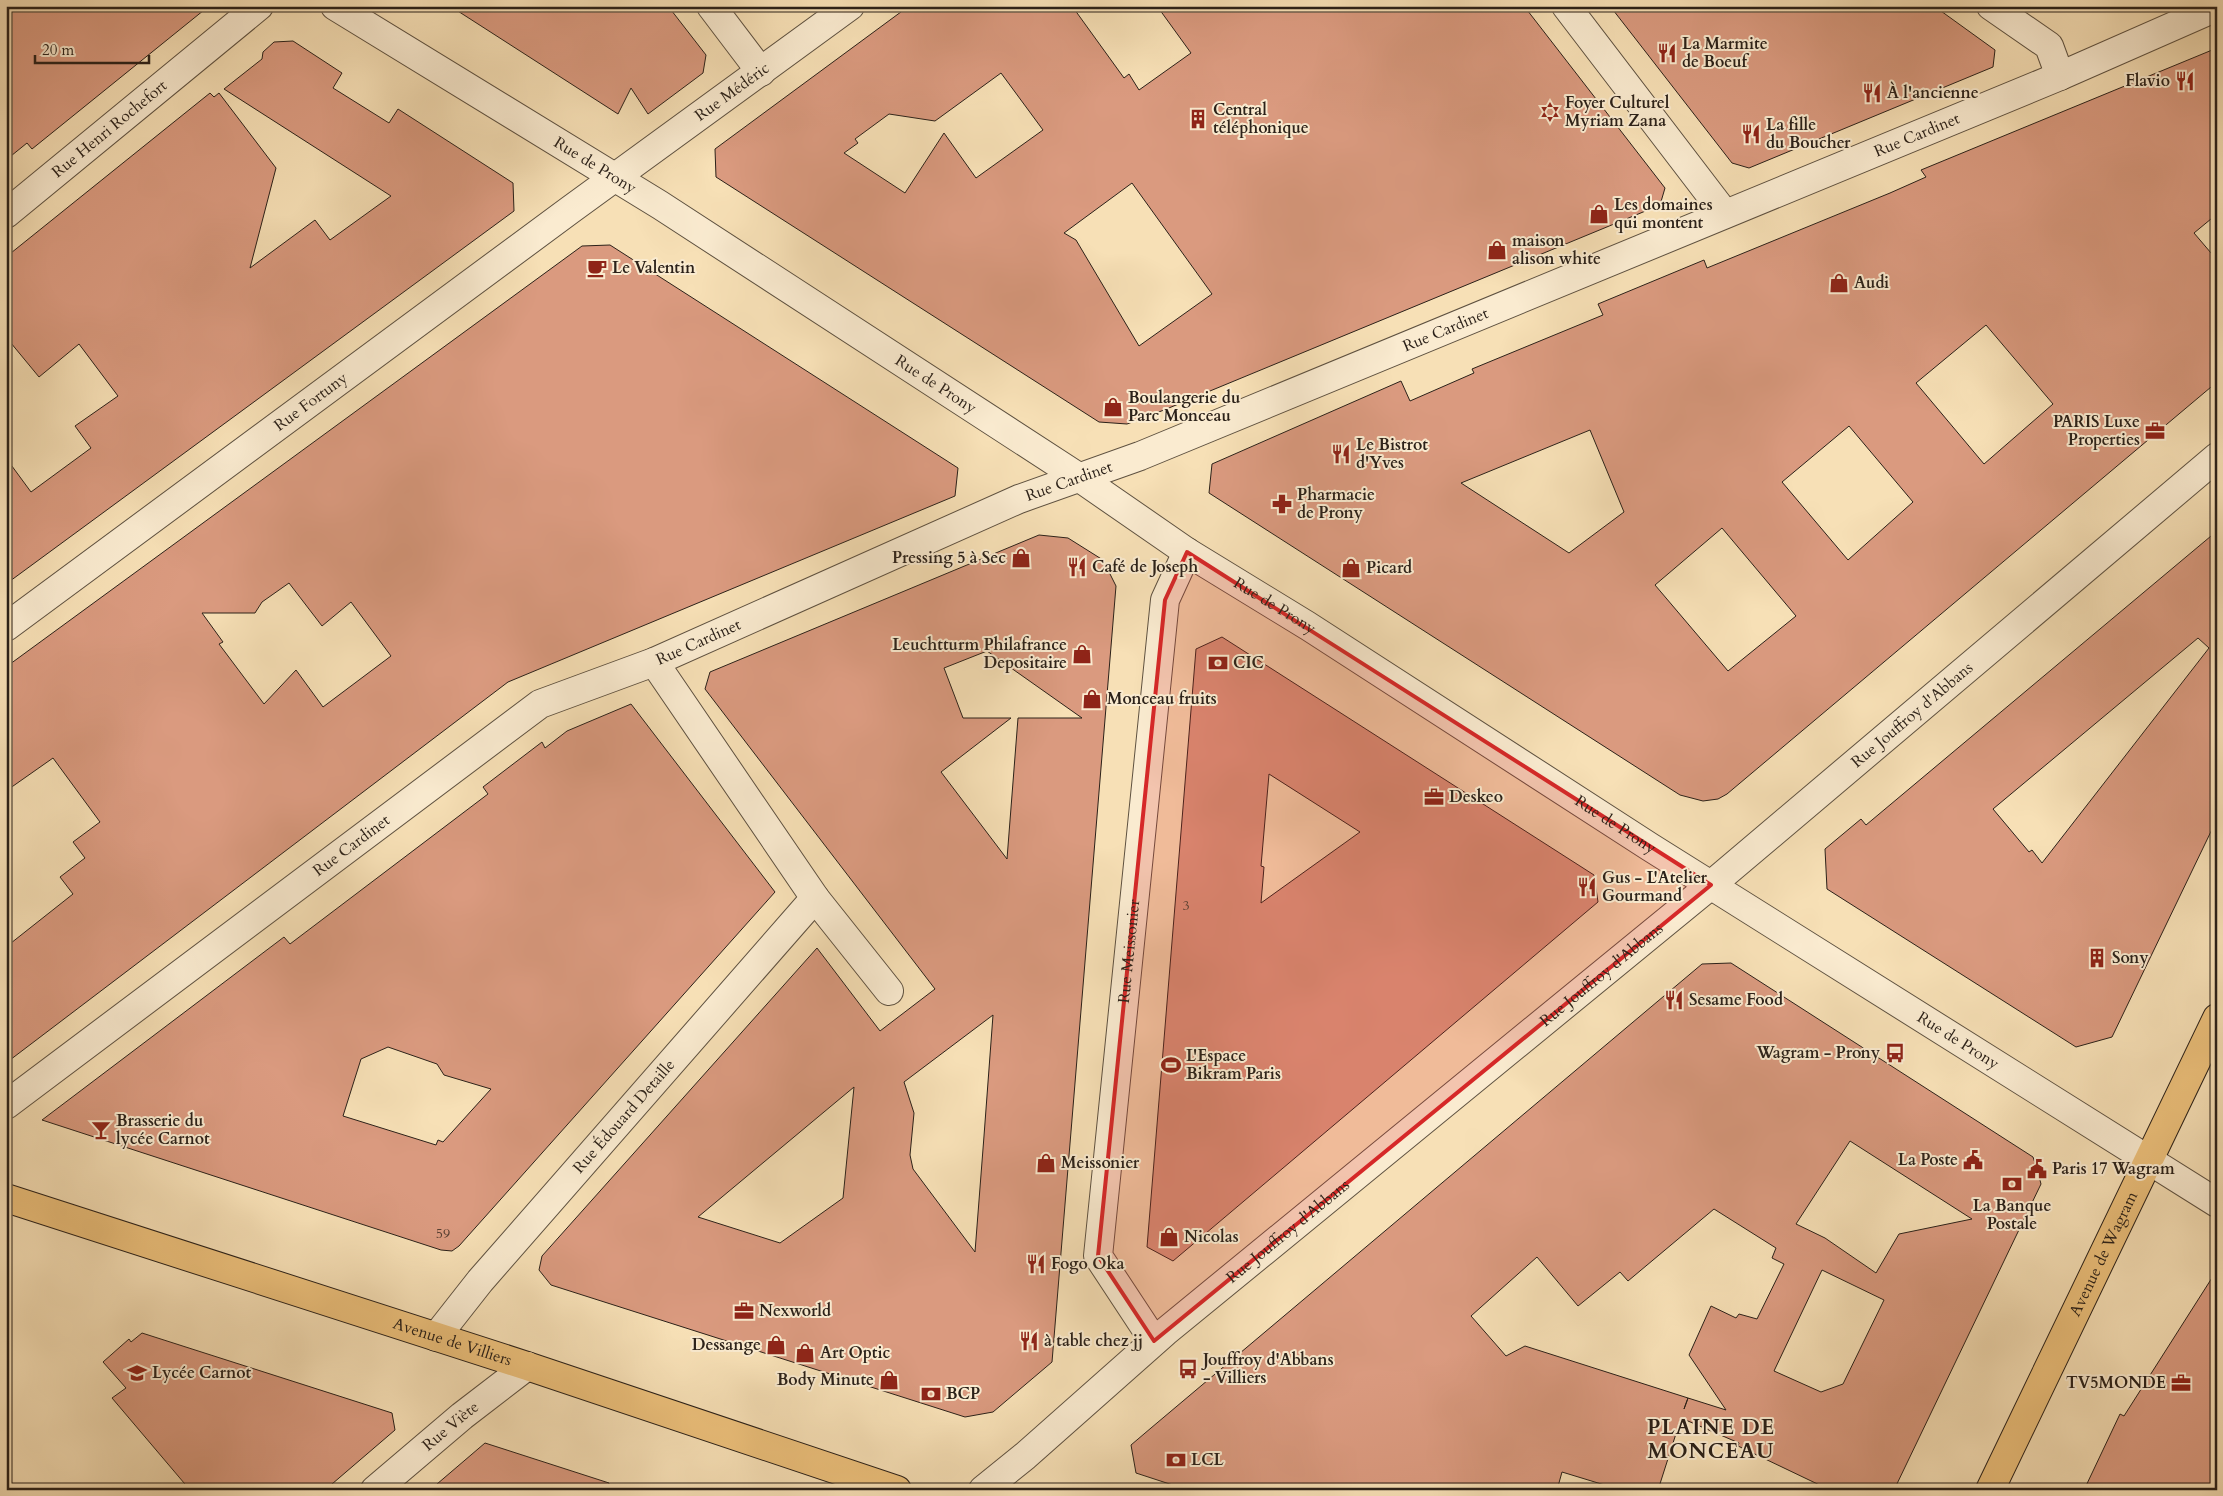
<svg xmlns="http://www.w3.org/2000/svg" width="2223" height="1496" font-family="Cardo,serif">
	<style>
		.building { fill: #da9a7f; stroke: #2b2119; fill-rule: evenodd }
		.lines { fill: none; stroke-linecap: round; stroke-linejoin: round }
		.minor-casing { stroke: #5e5140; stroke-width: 30 }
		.major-casing { stroke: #2b2119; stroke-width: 30 }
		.minor { stroke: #faebd0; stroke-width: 28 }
		.major { stroke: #ecc07b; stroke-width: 28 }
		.marked { fill: #d62828; fill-opacity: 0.2; stroke: #d62828; stroke-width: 4; stroke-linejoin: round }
		.labels { text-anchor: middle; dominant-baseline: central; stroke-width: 4; stroke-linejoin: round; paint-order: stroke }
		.number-label { font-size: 14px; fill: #573f32 }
		.poi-label { font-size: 16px; font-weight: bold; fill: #2b2119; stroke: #faebd0; text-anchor: start }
		.street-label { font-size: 16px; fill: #2b2119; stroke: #faebd0 }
		.district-label { font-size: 21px; font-weight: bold; letter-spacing: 1px; fill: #2b2119; stroke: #faebd0 }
	</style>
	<rect width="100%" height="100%" fill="#f7e0b6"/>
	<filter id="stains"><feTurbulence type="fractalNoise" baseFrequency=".004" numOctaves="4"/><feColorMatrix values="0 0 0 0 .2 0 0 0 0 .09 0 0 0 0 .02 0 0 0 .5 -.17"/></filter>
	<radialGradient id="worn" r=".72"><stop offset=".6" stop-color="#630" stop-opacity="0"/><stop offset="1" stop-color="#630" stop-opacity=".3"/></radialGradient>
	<path class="building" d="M6,6H209L32,149L27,143L6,160Z
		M450,6H668L706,55L703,73L648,114L631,88L618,114Z
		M909,6H1072L1124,78L1129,74L1139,90L1191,53L1157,6H1524L1665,188L1660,205L1164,410L1127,424L1099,422L716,177L715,149ZM1001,73L1043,130L976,178L944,133L905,193L844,153L858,143L855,139L889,114L935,121ZM1132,183L1212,294L1139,346L1076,240L1064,233Z
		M1610,6H1934L1995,50L1993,67L1749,168L1732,163Z
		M293,41L342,73L333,88L389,123L398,109L513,183L514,211L6,584V458L31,492L91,448L75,426L118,396L79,344L39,377L6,337V257L210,93L214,97L219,93L276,168L250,268L315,220L330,240L391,196L224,89L262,59L263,52L274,42Z
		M2217,48V214L2194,233L2217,260V382L1727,794L1718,799L1703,801L1680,795L1209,493L1212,464L1401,381L1410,401L1474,373L1472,369L1603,315L1598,304L1704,260L1707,268L1890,193L1926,177L1921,170ZM1986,325L2053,404L1984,464L1916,383ZM1849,426L1913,502L1848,560L1782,482ZM1590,430L1624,512L1569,553L1461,483ZM1722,528L1796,616L1728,671L1655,585Z
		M610,245L958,468L955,496L508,682L6,1063V947L73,894L60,877L85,858L73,842L100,822L53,758L6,791V667L582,246ZM289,583L322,626L351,602L391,656L323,707L296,670L264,704L219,644L223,642L202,613H255L262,602Z
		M2217,531V819L2112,1037L2076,1047L1827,889L1825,849L1861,819L1866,825ZM2198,638L2209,648L2042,863L2032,850L2029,852L1993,809Z
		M1039,535L1068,538L1103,560L1116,586L1052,1362L993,1412L965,1417L551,1285L539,1270L542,1256L817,948L880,1031L935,989L705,689L710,672ZM987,651L1082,718H1018L1007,859L941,772L1011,718H963L944,668ZM993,1015L984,1136L975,1252L913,1169L910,1155L914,1113L904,1082ZM854,1087L843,1198L780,1243L698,1217Z
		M1222,637L1594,875L1598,902L1173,1261L1147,1247L1196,649ZM1269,774L1360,832L1261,903L1264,867L1261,866Z
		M631,704L775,892L459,1246L452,1251L441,1250L42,1120L284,937L290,944L488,794L483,787L542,742L545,748L567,731ZM388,1047L437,1064L444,1075L491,1089L443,1142L438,1140L436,1145L343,1116L361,1059Z
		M1731,963L2033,1157L2037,1169L2041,1184L1894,1490H1830L1738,1446L1739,1443L1681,1418L1658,1490H1621L1562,1472L1557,1490H1188L1136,1473L1131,1445L1151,1428L1702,964ZM1850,1141L1972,1219L1899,1234L1876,1273L1825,1238L1796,1224ZM1714,1209L1776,1248L1772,1258L1784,1264L1757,1319L1739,1314L1736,1318L1711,1306L1689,1355L1726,1410L1688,1398L1684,1409L1688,1398L1525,1346L1506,1356L1471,1316L1537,1257L1578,1306L1620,1272L1628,1281ZM1822,1270L1884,1300L1843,1384L1821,1392L1774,1371Z
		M2217,1270V1490H2084L2120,1414L2124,1416Z
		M142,1333L392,1413L395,1430L325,1490H190L112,1398L126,1388L103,1362L129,1339L131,1342Z
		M485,1443L609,1483L608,1490H430Z"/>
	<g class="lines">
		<defs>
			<g id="minor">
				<path id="s1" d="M335,6L660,205L1080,478L1187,552L1308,626L1650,847L2217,1203"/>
				<path d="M711,6L761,72"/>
				<path d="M1566,6L1725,214"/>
				<path d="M1991,6L2049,46L2060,76"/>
				<path id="s2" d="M6,214L259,6"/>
				<path id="s3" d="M6,627L570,210L850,6"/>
				<path d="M815,898L889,991"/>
				<path id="s4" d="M6,1105L540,704L654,662L1019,499L1140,456L2060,76L2217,7"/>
				<path id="s5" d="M436,1337L480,1281L815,898L654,662"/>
				<path id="s6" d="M1154,1341L1098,1256L1165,600L1187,552"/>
				<path id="s7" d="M375,1490L462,1416L527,1366"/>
				<path id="s8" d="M983,1490L1025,1456L1165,1332L1711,885L2217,457"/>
			</g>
			<g id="major">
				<path id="s9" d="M6,1198L527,1366L897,1490"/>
				<path id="s10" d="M1990,1490L2217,1018"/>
			</g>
		</defs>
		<use href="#minor" class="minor-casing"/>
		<use href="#major" class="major-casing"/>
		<use href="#minor" class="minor"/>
		<use href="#major" class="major"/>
	</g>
	<path class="marked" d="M1187,552L1711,885L1154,1341L1098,1256L1165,600Z"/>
	<defs>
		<symbol id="restaurant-bare" viewBox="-9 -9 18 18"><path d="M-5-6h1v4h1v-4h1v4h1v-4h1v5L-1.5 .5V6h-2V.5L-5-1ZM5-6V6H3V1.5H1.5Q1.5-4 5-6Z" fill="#8f2418" stroke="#faebd0" stroke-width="2.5" paint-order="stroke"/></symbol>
		<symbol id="synagogue-bare" viewBox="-9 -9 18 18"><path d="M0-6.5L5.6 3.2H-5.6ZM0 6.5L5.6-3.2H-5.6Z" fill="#8f2418" stroke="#faebd0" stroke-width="2.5" paint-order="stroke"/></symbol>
		<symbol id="building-bare" viewBox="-9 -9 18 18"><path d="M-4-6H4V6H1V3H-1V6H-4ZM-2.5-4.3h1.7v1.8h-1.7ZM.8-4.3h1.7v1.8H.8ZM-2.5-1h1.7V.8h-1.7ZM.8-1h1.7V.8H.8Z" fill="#8f2418" stroke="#faebd0" stroke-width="2.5" paint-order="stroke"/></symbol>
		<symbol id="shop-bare" viewBox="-9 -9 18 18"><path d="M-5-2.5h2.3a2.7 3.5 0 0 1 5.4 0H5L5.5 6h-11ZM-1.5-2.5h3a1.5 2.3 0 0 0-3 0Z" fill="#8f2418" stroke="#faebd0" stroke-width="2.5" paint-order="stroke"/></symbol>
		<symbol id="cafe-bare" viewBox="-9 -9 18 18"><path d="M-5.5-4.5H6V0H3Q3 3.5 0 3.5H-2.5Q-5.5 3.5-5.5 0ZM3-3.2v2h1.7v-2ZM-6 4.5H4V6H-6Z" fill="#8f2418" stroke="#faebd0" stroke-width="2.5" paint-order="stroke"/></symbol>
		<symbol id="office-bare" viewBox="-9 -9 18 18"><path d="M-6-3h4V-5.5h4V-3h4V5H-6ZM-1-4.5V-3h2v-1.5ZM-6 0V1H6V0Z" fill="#8f2418" stroke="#faebd0" stroke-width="2.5" paint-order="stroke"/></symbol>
		<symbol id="pharmacy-bare" viewBox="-9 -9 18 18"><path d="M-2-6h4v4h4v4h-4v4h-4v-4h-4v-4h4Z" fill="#8f2418" stroke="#faebd0" stroke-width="2.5" paint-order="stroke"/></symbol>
		<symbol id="bank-bare" viewBox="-9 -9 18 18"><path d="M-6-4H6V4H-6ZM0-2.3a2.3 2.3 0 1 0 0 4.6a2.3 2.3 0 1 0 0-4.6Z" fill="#8f2418" stroke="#faebd0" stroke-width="2.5" paint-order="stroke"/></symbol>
		<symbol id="bus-bare" viewBox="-9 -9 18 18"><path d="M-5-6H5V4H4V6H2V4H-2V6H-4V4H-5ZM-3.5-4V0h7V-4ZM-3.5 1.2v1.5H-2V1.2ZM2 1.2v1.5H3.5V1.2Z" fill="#8f2418" stroke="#faebd0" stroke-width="2.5" paint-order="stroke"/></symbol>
		<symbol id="stadium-bare" viewBox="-9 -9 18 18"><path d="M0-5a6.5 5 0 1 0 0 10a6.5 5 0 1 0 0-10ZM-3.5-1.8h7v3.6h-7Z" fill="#8f2418" stroke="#faebd0" stroke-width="2.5" paint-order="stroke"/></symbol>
		<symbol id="bar-bare" viewBox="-9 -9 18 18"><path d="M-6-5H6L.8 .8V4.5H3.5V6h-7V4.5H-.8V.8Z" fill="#8f2418" stroke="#faebd0" stroke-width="2.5" paint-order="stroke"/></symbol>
		<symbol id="civic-bare" viewBox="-9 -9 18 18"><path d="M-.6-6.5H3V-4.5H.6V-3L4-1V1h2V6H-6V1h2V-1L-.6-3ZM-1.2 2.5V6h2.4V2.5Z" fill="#8f2418" stroke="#faebd0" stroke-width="2.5" paint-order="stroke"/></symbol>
		<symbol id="school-bare" viewBox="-9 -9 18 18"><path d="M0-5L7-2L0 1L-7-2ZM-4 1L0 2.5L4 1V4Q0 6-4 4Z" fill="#8f2418" stroke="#faebd0" stroke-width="2.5" paint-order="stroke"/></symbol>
	</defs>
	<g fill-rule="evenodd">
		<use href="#restaurant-bare" x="1653" y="39" width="28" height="28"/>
		<use href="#restaurant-bare" x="2171" y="67" width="28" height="28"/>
		<use href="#restaurant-bare" x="1858" y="79" width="28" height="28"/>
		<use href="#synagogue-bare" x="1536" y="98" width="28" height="28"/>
		<use href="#building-bare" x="1184" y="105" width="28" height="28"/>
		<use href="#restaurant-bare" x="1737" y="120" width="28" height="28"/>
		<use href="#shop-bare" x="1585" y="200" width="28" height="28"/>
		<use href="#shop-bare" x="1483" y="236" width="28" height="28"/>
		<use href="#cafe-bare" x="583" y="254" width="28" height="28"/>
		<use href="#shop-bare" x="1825" y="269" width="28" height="28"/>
		<use href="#shop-bare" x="1099" y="393" width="28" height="28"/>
		<use href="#office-bare" x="2141" y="417" width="28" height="28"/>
		<use href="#restaurant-bare" x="1327" y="440" width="28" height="28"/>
		<use href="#pharmacy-bare" x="1268" y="490" width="28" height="28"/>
		<use href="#shop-bare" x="1007" y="544" width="28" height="28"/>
		<use href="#restaurant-bare" x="1063" y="553" width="28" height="28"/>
		<use href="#shop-bare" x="1337" y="554" width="28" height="28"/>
		<use href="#shop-bare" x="1068" y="640" width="28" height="28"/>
		<use href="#bank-bare" x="1204" y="649" width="28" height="28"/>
		<use href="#shop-bare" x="1078" y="685" width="28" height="28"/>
		<use href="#office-bare" x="1420" y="783" width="28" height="28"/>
		<use href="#restaurant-bare" x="1573" y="873" width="28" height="28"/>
		<use href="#building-bare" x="2083" y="944" width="28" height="28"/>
		<use href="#restaurant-bare" x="1660" y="986" width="28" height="28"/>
		<use href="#bus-bare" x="1881" y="1039" width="28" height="28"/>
		<use href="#stadium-bare" x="1157" y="1051" width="28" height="28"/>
		<use href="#bar-bare" x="87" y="1116" width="28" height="28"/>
		<use href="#civic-bare" x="1959" y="1146" width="28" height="28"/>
		<use href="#shop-bare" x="1032" y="1149" width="28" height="28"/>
		<use href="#civic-bare" x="2023" y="1155" width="28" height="28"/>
		<use href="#bank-bare" x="1998" y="1170" width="28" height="28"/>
		<use href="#shop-bare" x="1155" y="1223" width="28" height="28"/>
		<use href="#restaurant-bare" x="1022" y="1250" width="28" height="28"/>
		<use href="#office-bare" x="730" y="1297" width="28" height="28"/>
		<use href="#restaurant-bare" x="1015" y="1327" width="28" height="28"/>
		<use href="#shop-bare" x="762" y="1331" width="28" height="28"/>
		<use href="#shop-bare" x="791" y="1339" width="28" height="28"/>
		<use href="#bus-bare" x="1174" y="1355" width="28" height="28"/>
		<use href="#school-bare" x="123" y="1359" width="28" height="28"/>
		<use href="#shop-bare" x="875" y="1366" width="28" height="28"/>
		<use href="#office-bare" x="2167" y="1369" width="28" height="28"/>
		<use href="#bank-bare" x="917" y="1380" width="28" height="28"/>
		<use href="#bank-bare" x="1162" y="1446" width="28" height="28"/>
	</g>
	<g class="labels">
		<g class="number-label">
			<text x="1186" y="905">3</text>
			<text x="443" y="1233">59</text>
		</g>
		<g class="poi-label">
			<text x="1682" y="44">La Marmite<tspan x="1682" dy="18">de Boeuf</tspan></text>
			<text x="2170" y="81" text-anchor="end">Flavio</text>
			<text x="1887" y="93">À l'ancienne</text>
			<text x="1565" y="103">Foyer Culturel<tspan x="1565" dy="18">Myriam Zana</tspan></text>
			<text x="1213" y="110">Central<tspan x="1213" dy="18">téléphonique</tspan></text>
			<text x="1766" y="125">La fille<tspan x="1766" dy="18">du Boucher</tspan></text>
			<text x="1614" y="205">Les domaines<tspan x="1614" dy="18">qui montent</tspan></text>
			<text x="1512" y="241">maison<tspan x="1512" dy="18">alison white</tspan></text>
			<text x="612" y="268">Le Valentin</text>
			<text x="1854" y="283">Audi</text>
			<text x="1128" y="398">Boulangerie du<tspan x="1128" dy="18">Parc Monceau</tspan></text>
			<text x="2140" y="422" text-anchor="end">PARIS Luxe<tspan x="2140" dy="18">Properties</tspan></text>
			<text x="1356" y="445">Le Bistrot<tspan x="1356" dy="18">d'Yves</tspan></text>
			<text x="1297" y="495">Pharmacie<tspan x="1297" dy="18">de Prony</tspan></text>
			<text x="1006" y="558" text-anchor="end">Pressing 5 à Sec</text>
			<text x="1092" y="567">Café de Joseph</text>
			<text x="1366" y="568">Picard</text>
			<text x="1067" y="645" text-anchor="end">Leuchtturm Philafrance<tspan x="1067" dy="18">Depositaire</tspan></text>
			<text x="1233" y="663">CIC</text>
			<text x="1107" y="699">Monceau fruits</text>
			<text x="1449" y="797">Deskeo</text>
			<text x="1602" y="878">Gus - L'Atelier<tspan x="1602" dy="18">Gourmand</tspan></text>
			<text x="2112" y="958">Sony</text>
			<text x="1689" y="1000">Sesame Food</text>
			<text x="1880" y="1053" text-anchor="end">Wagram - Prony</text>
			<text x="1186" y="1056">L'Espace<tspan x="1186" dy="18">Bikram Paris</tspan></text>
			<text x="116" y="1121">Brasserie du<tspan x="116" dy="18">lycée Carnot</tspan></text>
			<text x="1958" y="1160" text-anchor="end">La Poste</text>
			<text x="1061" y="1163">Meissonier</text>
			<text x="2052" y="1169">Paris 17 Wagram</text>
			<text x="2012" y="1206" text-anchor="middle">La Banque<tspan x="2012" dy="18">Postale</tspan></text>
			<text x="1184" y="1237">Nicolas</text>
			<text x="1051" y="1264">Fogo Oka</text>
			<text x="759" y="1311">Nexworld</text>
			<text x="1044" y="1341">à table chez jj</text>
			<text x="761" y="1345" text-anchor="end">Dessange</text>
			<text x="820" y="1353">Art Optic</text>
			<text x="1203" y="1360">Jouffroy d'Abbans<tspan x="1203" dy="18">- Villiers</tspan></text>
			<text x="152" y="1373">Lycée Carnot</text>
			<text x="874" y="1380" text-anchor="end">Body Minute</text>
			<text x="2166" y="1383" text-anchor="end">TV5MONDE</text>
			<text x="946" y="1394">BCP</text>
			<text x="1191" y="1460">LCL</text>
		</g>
		<g class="street-label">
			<text stroke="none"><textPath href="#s3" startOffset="902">Rue Médéric</textPath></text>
			<text stroke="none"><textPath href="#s2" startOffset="134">Rue Henri Rochefort</textPath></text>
			<text stroke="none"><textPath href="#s4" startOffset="2158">Rue Cardinet</textPath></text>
			<text stroke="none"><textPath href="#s1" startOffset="305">Rue de Prony</textPath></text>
			<text stroke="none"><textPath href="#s4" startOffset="1648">Rue Cardinet</textPath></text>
			<text stroke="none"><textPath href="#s1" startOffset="710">Rue de Prony</textPath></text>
			<text stroke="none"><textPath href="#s3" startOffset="379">Rue Fortuny</textPath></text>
			<text stroke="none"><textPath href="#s4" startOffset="1242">Rue Cardinet</textPath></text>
			<text stroke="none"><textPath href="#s1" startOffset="1115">Rue de Prony</textPath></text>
			<text stroke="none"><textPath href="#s4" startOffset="838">Rue Cardinet</textPath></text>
			<text stroke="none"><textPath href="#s8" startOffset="1210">Rue Jouffroy d'Abbans</textPath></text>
			<text stroke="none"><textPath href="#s1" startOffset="1520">Rue de Prony</textPath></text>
			<text stroke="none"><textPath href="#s4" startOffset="432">Rue Cardinet</textPath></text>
			<text stroke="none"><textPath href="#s6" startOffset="408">Rue Meissonier</textPath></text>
			<text stroke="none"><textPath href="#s8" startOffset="805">Rue Jouffroy d'Abbans</textPath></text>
			<text stroke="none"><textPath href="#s1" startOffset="1925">Rue de Prony</textPath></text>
			<text stroke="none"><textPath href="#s5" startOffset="290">Rue Édouard Detaille</textPath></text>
			<text stroke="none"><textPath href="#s8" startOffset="400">Rue Jouffroy d'Abbans</textPath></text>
			<text stroke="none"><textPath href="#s10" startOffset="262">Avenue de Wagram</textPath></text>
			<text stroke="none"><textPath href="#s9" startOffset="469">Avenue de Villiers</textPath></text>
			<text stroke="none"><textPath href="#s7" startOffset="99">Rue Viète</textPath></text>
		</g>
		<g class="district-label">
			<text x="1711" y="1427">PLAINE DE<tspan x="1711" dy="24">MONCEAU</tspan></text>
		</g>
	</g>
	<rect width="2223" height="1496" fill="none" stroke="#f7e0b6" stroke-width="25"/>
	<rect x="8" y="8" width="2208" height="1481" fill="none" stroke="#2b2119" stroke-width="2.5"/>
	<rect x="12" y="12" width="2198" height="1471" fill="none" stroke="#2b2119"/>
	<path d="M35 55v8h114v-8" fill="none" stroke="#2b2119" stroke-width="2.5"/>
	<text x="42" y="55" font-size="15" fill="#2b2119" stroke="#faebd0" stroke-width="4" paint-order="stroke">20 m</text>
	<rect width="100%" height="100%" filter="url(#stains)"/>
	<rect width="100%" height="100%" fill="url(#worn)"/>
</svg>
